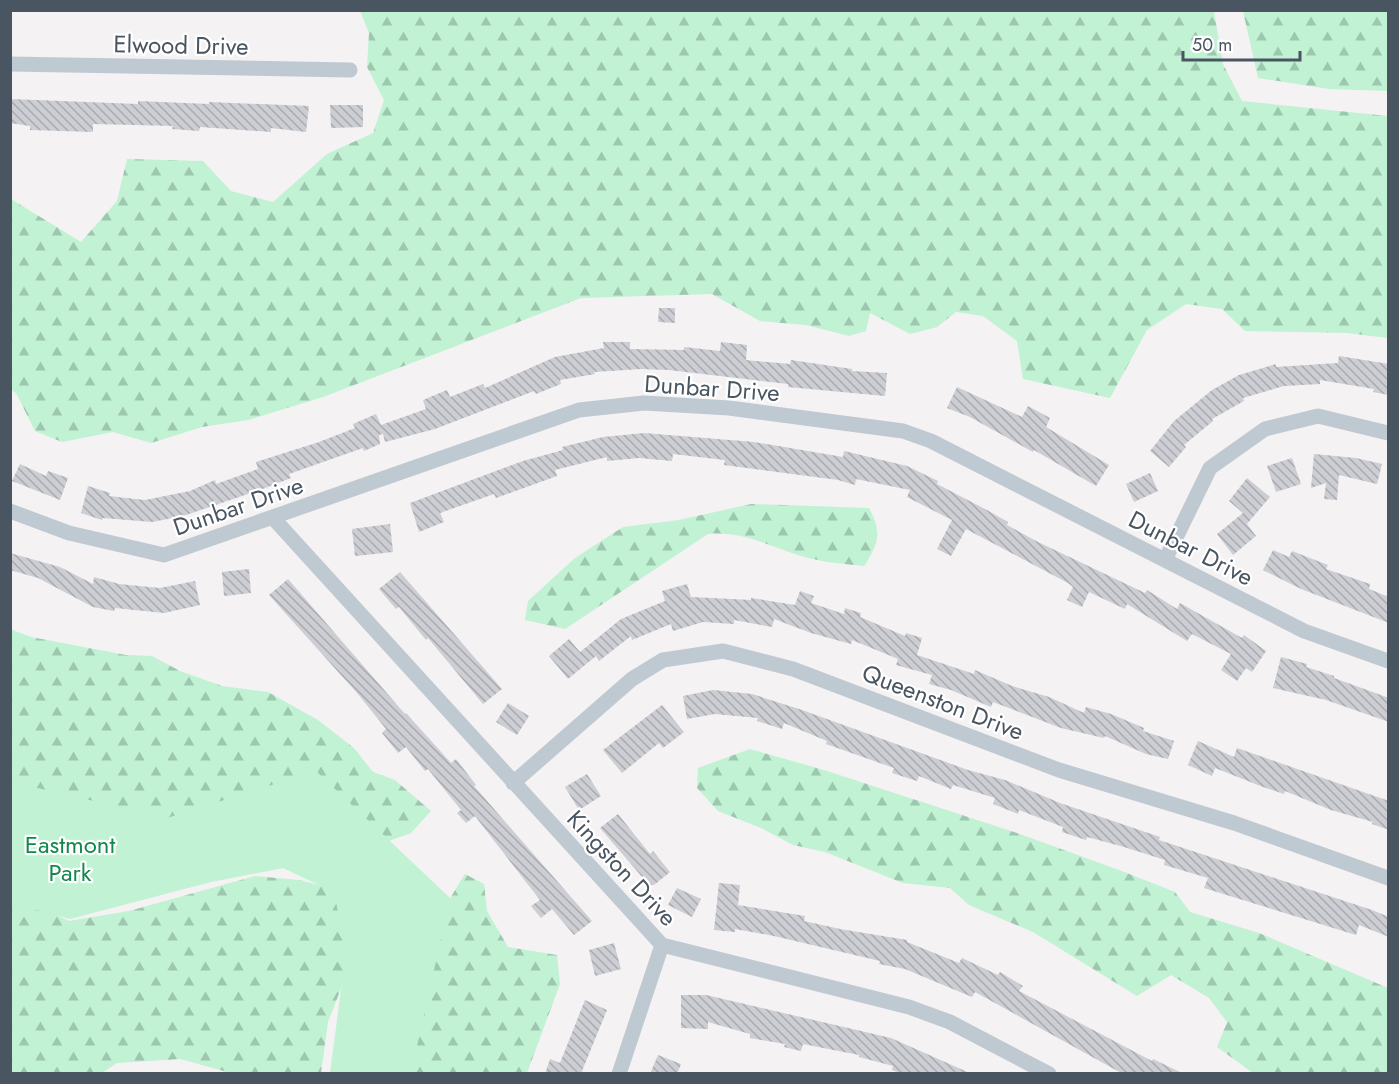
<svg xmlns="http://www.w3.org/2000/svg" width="1399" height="1084" font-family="Jost,sans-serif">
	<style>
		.forest { fill: url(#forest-firs) }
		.park { fill: #c0f2d3 }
		.building { fill: url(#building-back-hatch) }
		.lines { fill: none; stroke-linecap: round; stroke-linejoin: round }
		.minor { stroke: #bfc9d2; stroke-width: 15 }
		.labels { text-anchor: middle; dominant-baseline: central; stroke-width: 4.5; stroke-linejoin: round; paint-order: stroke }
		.street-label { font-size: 24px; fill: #495561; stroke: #fff }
		.park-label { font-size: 24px; fill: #13884d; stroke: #fff }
	</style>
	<defs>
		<pattern id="forest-firs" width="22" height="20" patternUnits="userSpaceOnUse" patternTransform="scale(1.5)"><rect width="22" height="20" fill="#c0f2d3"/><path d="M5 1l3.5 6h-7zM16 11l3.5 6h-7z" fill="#9ec7af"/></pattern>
		<pattern id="building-back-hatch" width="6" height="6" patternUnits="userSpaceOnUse" patternTransform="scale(1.5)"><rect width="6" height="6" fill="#ccced4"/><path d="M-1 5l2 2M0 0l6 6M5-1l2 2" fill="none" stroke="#a8aaaf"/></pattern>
	</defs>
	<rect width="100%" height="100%" fill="#f4f2f2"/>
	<path class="forest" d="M360,11H1214L1223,64L1242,101L1388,116V338L1347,333L1245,331L1222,309L1186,304L1147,330L1110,398L1023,379L1017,341L983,316L956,312L937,327L910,334L870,313L866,331L849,336L806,325L760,321L712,294L581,298L323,397L248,420L202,427L151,443L113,432L62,442L35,431L16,393L11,390V199L81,242L117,201L127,159L203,161L231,191L273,202L327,154L373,133L384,100L367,67L369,33Z
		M1243,11H1388V91L1329,89L1258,78Z
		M751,504L869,508C882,532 879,544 864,566C847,564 829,563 813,559C777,551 747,530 708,534L565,629L525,620L528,601L575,558L623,527L679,520Z
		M10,629L31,637L126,655L152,656L180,671L222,686L268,692L318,720L354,748L373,772L395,780L431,811L411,833L386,842L161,829L11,786Z
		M750,749L824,770L1017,833L1119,870L1175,892L1190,912L1259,933L1388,988V1073H1253L1217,1047L1227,1022L1209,998L1171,975L1137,996L1033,932L969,905L950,888L903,883L825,852L793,845L761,828L718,811L697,788L698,768Z
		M465,874L484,884L487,911L508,947L557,955L560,984L527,1073L391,1074L425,939Z
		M255,876L299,880L352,893L369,917L328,1022L321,1073H231L180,1059L117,1063L102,1073H11L10,893L69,921L129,911Z"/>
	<path class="park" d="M316,771L450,898L411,1073H330L346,952L334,892L283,868L211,882L70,919L11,903V779L20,784L167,818Z"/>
	<path class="building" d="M10,99L138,104V101L209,104V102L309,106L306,132L271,128V132L200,127L199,131L172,129L173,126L93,124V132L30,130V126L10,123Z
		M330,105H363V127L331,128Z
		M659,308H675V323L658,322Z
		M603,342H630V349L684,350V347L720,351L721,342L747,345L746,360L790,364L791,360L852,369V371L887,373L885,396L788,387V384L669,370L641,369L594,372L595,374L560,380L561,384L536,394L534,391L435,429L385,442L383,434L379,435L380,444L364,451L363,448L289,474L291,478L260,490L183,516L152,522L103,518L102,520L81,513L88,486L110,493L109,496L145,500L190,491L215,480L216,484L258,469L256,462L319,442L355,428L353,424L376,414L381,425L426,409L423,400L447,390L450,397L483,384L485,388L555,357L604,348Z
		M1339,356L1389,364V395L1373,392L1374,389L1320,380V384L1284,386L1243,398L1244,401L1212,419L1213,421L1184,445L1186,447L1169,467L1150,451L1174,421L1212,390L1239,375L1276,364V367L1338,363Z
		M957,387L1022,417L1028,406L1050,418L1046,427L1109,465L1096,486L1034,450L1033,452L970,417L947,408Z
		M644,433L754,442L843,457L844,451L907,466L938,481L937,484L985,509L1008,522L1007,525L1038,542L1145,593L1147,590L1177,609L1180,603L1242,638L1244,635L1266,651L1252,672L1246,668L1237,681L1221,670L1231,654L1192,634L1187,641L1127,604L1125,609L1089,592L1082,607L1067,600L1073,587L1068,583L966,529L951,556L937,549L952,520L907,497L910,490L856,479L855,485L838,480L724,465L725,460L673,454L672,461L639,458L607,461V457L555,470L557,476L496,498L494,494L440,513L444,522L419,532L410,503L523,461L563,450L562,447L603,437Z
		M1314,454L1356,458L1382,464L1377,484L1339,475L1337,500L1324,499L1326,483L1311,488Z
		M1292,458L1301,484L1276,492L1267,466Z
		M20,464L46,476L48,471L68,478L60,500L12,481Z
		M1150,473L1158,491L1134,502L1126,484Z
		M1247,478L1270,497L1247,524L1256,536L1233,555L1217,534L1243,513L1229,501Z
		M390,524L393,552L355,556L352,529Z
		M1273,550L1289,557L1292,551L1328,565L1326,569L1370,584L1369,589L1389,597V623L1301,589L1263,570Z
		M10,553L60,567L93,584L94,577L119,584L160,588L195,581L200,605L164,613L115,608L114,611L93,607L38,578L10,570Z
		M249,569L251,593L224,596L222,572Z
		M400,572L502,689L483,704L428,638L426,640L399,607L396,609L379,589Z
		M288,579L405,714L406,713L451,763L456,759L476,785L474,786L592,921L574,935L552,909L541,918L531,906L540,900L475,816L466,823L457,813L461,810L428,769L425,771L406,747L398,753L382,733L386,729L358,694L269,595Z
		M687,584L691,597L751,600V598L795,605L800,591L814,596L811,603L844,614L845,608L861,613L860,617L905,636L906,633L922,638L917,655L974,674L975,670L1012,686L1049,697L1084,713L1086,707L1111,714L1144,728L1143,731L1174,741L1168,759L1146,754L1105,736L1104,738L1061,728L993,702L991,707L951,690L929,684L932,675L896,665L898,659L852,640L851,644L811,633L774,619L772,627L734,620V624L703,622L673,631L671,624L632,640L631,636L599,661L596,656L568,679L549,656L569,639L580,652L621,619L665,601L662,591Z
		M1281,657L1307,664L1306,667L1334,676V678L1389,698V722L1326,700L1273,688Z
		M713,690L752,694L802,710L968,770L1005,780L1060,803L1160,837L1159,840L1372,910L1389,917V937L1359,925L1356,935L1204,888L1208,878L1164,865L1165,860L1124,847L1087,837L1086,840L1062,832L1063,827L1019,810L1018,814L993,804L995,798L953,785L951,789L919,776L917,781L892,773L894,768L826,744L827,741L784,723L782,729L757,721L758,718L715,714L687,719L683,696Z
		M508,703L529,716L517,735L496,722Z
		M662,705L684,732L663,748L659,743L622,773L603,750Z
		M1198,741L1234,757L1237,748L1389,801V830L1372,824L1373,822L1331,810L1285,791L1284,794L1263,787L1215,768L1212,776L1188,765Z
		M587,774L601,796L579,810L565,787Z
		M618,814L650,854L653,851L670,872L654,885H649L600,828Z
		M719,883L740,885L738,905L805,916L804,921L840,929L907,940V942L959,963L962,958L998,975L1000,972L1023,986L1019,991L1152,1061L1153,1059L1184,1074H1123L975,992L972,997L905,969L879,964L880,961L774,936L735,929V932L714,930Z
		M677,888L701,899L692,917L668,905Z
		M614,943L621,969L595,976L589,950Z
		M681,995H706L891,1038L972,1074H902L892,1070L893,1066L859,1057V1055L803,1044L801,1051L784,1047L785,1044L750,1038V1034L708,1022V1029L681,1028Z
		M585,1000L607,1010L582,1071L585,1074H545L550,1059L560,1063Z
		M658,1055L681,1064L677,1074H650Z"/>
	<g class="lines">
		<path class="minor" d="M10,64L350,70
			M10,511L69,533L164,555L579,410L644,403L729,408L903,431L931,441L1304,631L1388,661
			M274,519L662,945L909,1007L950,1022L1049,1074
			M1165,560L1210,468L1265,429L1318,416L1388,433
			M513,783L632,679L663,660L723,651L793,669L1059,770L1234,823L1388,878
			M619,1074L662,945"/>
	</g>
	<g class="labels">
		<g class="street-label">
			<text transform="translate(181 45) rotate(1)">Elwood Drive</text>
			<text transform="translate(712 388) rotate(4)">Dunbar Drive</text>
			<text transform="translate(238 506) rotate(-19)">Dunbar Drive</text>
			<text transform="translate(1191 548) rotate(27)">Dunbar Drive</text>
			<text transform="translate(943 702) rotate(21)">Queenston Drive</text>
			<text transform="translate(622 868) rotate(47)">Kingston Drive</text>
		</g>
		<g class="park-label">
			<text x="70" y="844">Eastmont<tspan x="70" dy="28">Park</tspan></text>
		</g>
	</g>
	<rect width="1399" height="1084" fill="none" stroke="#495561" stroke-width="24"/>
	<path d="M1183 51v9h117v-9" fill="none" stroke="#495561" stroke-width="3"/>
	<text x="1192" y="51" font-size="18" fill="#495561" stroke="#ffffff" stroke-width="4.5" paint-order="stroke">50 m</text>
</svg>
